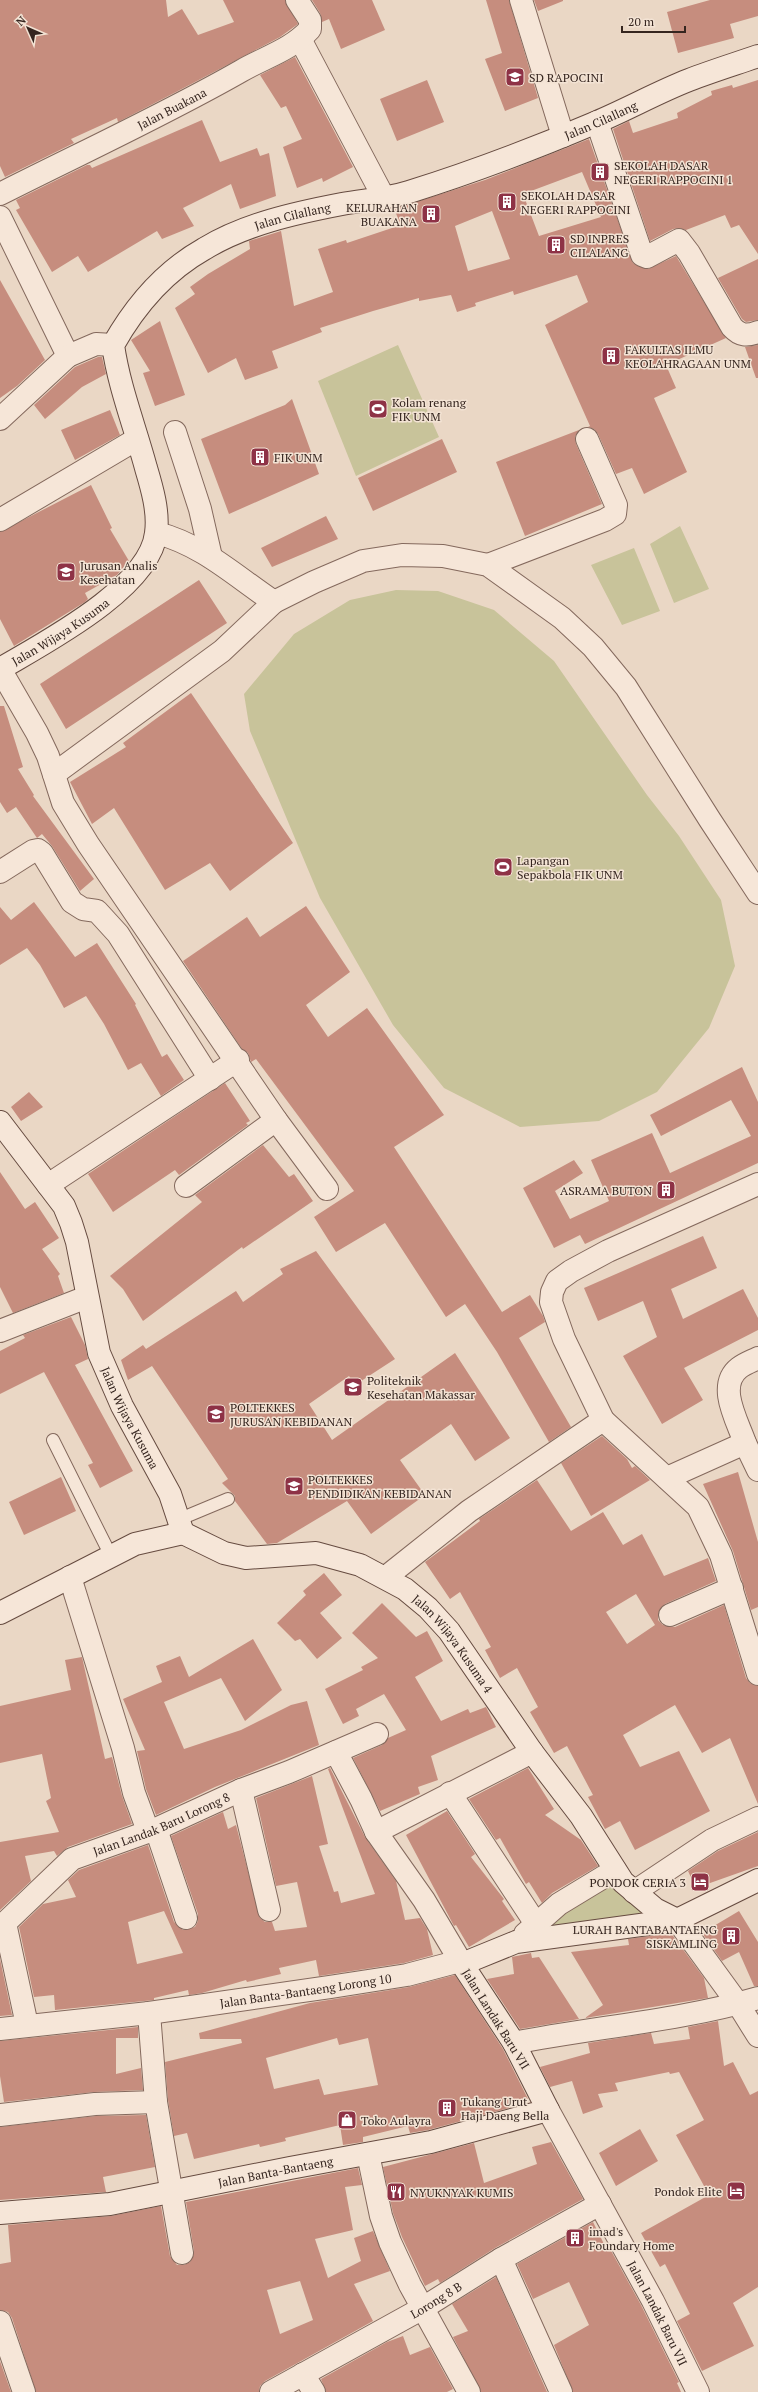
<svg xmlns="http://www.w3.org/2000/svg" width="758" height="2392" font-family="'PT Serif',serif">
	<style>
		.green { fill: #c8c39a }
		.building { fill: #c68d7e; fill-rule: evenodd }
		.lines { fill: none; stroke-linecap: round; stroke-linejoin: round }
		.lane-casing { stroke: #84695d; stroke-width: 14 }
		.street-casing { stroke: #84695d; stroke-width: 24 }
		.secondary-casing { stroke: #664b40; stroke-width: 24 }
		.lane { stroke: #f6e6d8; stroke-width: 12 }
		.street { stroke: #f6e6d8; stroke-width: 22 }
		.secondary { stroke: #f6e6d8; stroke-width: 22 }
		.labels { text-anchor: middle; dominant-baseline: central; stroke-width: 3; stroke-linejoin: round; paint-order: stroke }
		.poi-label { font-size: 12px; fill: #35251f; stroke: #f3e3d4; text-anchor: start }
		.street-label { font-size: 12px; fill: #35251f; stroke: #f3e3d4 }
	</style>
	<rect width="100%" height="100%" fill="#ead7c5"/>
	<path class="green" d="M398,345L439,437L356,476L318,381Z
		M680,526L709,589L674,603L650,544Z
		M634,548L660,611L622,625L591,565Z
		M396,590L438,591L494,610L554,661L647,795L679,836L721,900L735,966L709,1028L657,1092L599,1121L520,1127L444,1088L393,1025L320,898L250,731L244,694L294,634L350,600Z
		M610,1880L648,1916L543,1928Z"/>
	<path class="building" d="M0,0H166L168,17L182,9L198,35L234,22L223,0H285L298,24L280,37L176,92L118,122L117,118L71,139L74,143L5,177L0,166Z
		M312,0H372L385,30L341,49L329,19L322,22L320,13Z
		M486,0H509L538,98L505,111L485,59L502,53Z
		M534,0H563V1L538,11Z
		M710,0H758V16L730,24L734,38L678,53L667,12Z
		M295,57L353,167L323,182L322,178L297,188L283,147L302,139L286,106L281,108L260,75Z
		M427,80L444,122L397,141L380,99Z
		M758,80V254L739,225L731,228L725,215L686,230L679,228L673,229L650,241L613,129L629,121L633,133L678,118L677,113L712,95L711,91L732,85L733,88Z
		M202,120L220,162L257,148L260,156L269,153L276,196L240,209L231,184L183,208L194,226L162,239L157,231L88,272L78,256L52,272L16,210L20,208L16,200L87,165H90L92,168Z
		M589,139L633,263L648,269L676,256L726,338L666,365L676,388L654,398L687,472L644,494L632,468L616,474L598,434L594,429L588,427L590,426L545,325L588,302L577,275L514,295L513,291L475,303L476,306L457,312L451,295L419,301V298L373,311L320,328L322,332L272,351L278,368L245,380L236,358L208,373L175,308L195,294L190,287L208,274L250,249L249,241L281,231L294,306L333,292L318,249L346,240L347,243L401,225L394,209L485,180ZM582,172L601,217L539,236L523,194ZM492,211L510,259L468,271L455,226Z
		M758,259V320L746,322L742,319L718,278Z
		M0,280L45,360L17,386L0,398Z
		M160,321L185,395L155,406L143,373L150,371L131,340Z
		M758,345V378H756L745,347Z
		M98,357H102L106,374L82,387L45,419L34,405L75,367Z
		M292,399L319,474L229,514L201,439L285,405Z
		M110,410L120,435L75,460L61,430Z
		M579,430L575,437L576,444L602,504L525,536L496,462Z
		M442,439L457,472L373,511L358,478Z
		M91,485L112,528L110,529L129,561L117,575L85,593L88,599L85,602L14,646L0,619V532Z
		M326,516L338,539L272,567L261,548Z
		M199,580L227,623L66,729L40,684Z
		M191,693L293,843L230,891L210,863L165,890L114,808L92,824L70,782L126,747L123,743Z
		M0,706H4L23,767L18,769L34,795L33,796L94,879L80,891L52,846L42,834L37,838L16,807L7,813L0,802Z
		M34,902L75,957L97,943L136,1004L135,1005L162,1057L167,1054L184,1080L161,1096L141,1063L128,1070L104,1024L86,996L64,1008L40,965L27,948L0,965V907L11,920Z
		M306,906L350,972L306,1005L328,1037L367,1008L444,1115L394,1147L502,1312L530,1295L543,1316L545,1322L519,1338L571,1427L549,1442L497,1352L465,1304L446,1317L385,1223L336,1252L314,1217L354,1191L256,1059L251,1062L248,1053L242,1049L183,961L247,917L260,937Z
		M742,1067L758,1102V1163L585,1244L580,1235L554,1248L523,1188L574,1160L583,1173L555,1191L570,1219L609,1201L591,1160L652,1133L670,1173L751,1136L731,1100L661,1136L650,1115Z
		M225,1083L250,1121L246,1123L248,1125L179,1175L175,1170L113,1212L88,1174Z
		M29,1092L43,1107L21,1121L11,1107Z
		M263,1145L289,1177L294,1174L313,1201L243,1249L242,1247L143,1321L123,1289L110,1276L202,1202L195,1195Z
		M0,1172L25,1209L35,1202L59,1238L42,1249L60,1274L58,1276L64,1293L13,1313L0,1287Z
		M703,1236L717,1268L671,1289L683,1319L743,1289L758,1318V1330L684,1368L703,1400L662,1424L623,1356L657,1337L643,1301L598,1321L584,1288Z
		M316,1251L395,1359L355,1385L349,1376L309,1404L332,1440L455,1353L510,1438L475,1461L451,1424L400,1460L425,1495L371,1534L347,1501L277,1543L267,1544L235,1501V1496L222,1483L228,1479L152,1366L128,1380L121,1360L143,1345L146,1349L236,1291L243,1302L283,1274L280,1269Z
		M71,1317L85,1345L88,1359L75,1365L133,1471L100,1488L88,1465L93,1463L44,1372L0,1394V1351L25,1338L23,1335Z
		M602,1436L627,1459L632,1468L635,1466L650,1480L591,1516L561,1463Z
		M738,1472L758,1542V1607L751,1610L733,1551L703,1484Z
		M61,1477L76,1511L24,1535L9,1502Z
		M537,1480L571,1531L603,1512L623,1545L642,1534L664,1576L708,1558L716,1581L665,1604L658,1613V1620L663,1625L675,1627L724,1605L746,1678L750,1683L758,1686V1804L730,1738L702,1753L675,1705L623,1735L640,1767L679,1751L710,1811L635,1850L620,1821L605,1829L588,1797L593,1795L567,1746L554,1753L530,1712L538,1707L517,1668L500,1678L485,1650L491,1647L460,1592L450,1599L425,1562L480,1521L479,1519ZM636,1594L655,1625L627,1644L606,1612Z
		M324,1573L342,1595L320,1613L342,1638L317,1659L300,1639L295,1641L277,1623L306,1595L303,1591Z
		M382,1603L416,1637L427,1631L443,1661L415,1677L441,1721L468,1709L470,1713L486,1707L496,1727L431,1756L438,1780L418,1787L420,1794L380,1811L353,1758L382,1745L388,1738L406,1730L384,1694L356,1709L359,1716L343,1724L325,1689L363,1670L361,1667L378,1658L352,1633Z
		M253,1639L282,1690L245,1721L221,1678L164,1702L184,1749L241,1730L291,1705L307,1701L319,1745L215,1787L156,1815L146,1789L137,1751L145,1750L123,1699L162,1682L156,1666L180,1656L189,1677Z
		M82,1657L105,1759L112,1757L122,1796L132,1824L68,1847L57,1856L54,1851L25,1856L31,1881L0,1910V1842L59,1832L46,1801L51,1798L42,1754L0,1763V1706L71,1690L65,1660Z
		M330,1768L365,1837L396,1881L405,1920L420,1918L427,1929L433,1955L404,1963L319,1976L316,1960L279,1968L281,1974L247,1982L246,1980L202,1993L189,1995L188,1990L154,1998V2000L55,2010L54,1995L34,1997L19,1927L43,1904L76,1897L68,1880L79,1870L148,1845L174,1922L183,1930L195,1927L198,1921V1914L171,1836L223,1812L228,1829L236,1825L260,1918L265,1922H272L275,1931L307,1927L297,1882L276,1886L256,1798L312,1776L328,1844L319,1846L334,1892L338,1891L341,1903L375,1894L328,1769ZM164,1911L183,1953L137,1964L128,1922Z
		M528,1768L554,1809L545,1815L581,1840L598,1866L552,1893L542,1903L529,1882L526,1884L500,1838L496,1840L469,1799Z
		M447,1811L475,1854L471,1857L504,1899L502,1901L515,1920L469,1947L456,1925L454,1926L406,1835Z
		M758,1832V1866L696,1888L688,1871L718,1851Z
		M739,1911L758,1942V1986H754L739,1952L722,1961L702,1933Z
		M671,1933L704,1978L708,1998L585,2018L603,2005L571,1952L629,1945L628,1939Z
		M531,1953L532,1958L539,1957L579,2019L520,2029L487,1979L514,1974L512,1957Z
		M0,1959L12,2015L0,2016Z
		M455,1975L503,2049L528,2099L508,2104L509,2108L428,2130L410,2133L408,2126L363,2137V2142L343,2145L340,2125L285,2138L286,2141L260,2147L259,2144L194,2159L187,2133L174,2136L168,2100L165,2062L242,2043L241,2039H200L199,2033L310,2003L409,1987ZM337,2038L339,2045L368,2038L378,2085L324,2095L319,2079L274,2089L266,2058Z
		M718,2021L724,2066L733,2062L750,2095L758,2091V2287L733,2303L754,2346L702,2371L677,2321L690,2314L665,2264L660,2267L641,2233L709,2195L676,2135L704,2120L679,2072L670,2074L669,2072L615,2083L618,2091L598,2094L603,2107L583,2114L572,2081L550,2087L540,2067L590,2053L588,2043L651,2033L654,2044L690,2039L688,2027Z
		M138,2027V2038H116V2074L141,2068L143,2090L94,2092L4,2102L0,2076V2041Z
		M146,2115L155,2167L103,2177L106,2192L0,2200V2127L96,2116Z
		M640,2129L658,2161L616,2186L599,2153Z
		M551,2142L583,2199L495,2248L440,2283L438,2279L425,2286L402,2237L393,2213L383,2167L474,2143L484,2183L537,2164L532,2147Z
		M358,2168L362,2185L345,2187L353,2230L315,2239L328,2278L361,2261L354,2238L373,2231L390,2271L354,2284L373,2321L265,2381L260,2386L259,2392H36L12,2318L8,2312L0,2310V2264L11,2262L8,2225L111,2216L161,2206L170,2256L177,2265H184L190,2262L194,2251L186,2202ZM300,2281L313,2320L280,2334L267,2290Z
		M593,2222L606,2248L609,2247L641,2305L679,2382L677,2383L681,2392H573L554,2345L589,2325L569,2282L533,2299L517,2264Z
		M496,2277L547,2392H481L453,2337L468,2331L452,2304Z
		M403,2336L410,2355L430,2347L453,2389L447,2392H326L321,2379L387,2342Z
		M0,2361L11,2392H0Z"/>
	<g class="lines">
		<defs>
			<path id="lane" d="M53,1440L111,1556
				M180,1519L228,1499"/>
			<g id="street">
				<path d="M521,0L563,136"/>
				<path d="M300,39L384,198"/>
				<path d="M597,122L642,255L647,257L679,240L689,253L732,327C740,336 747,336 758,332"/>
				<path id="s1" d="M0,194C81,153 162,116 241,71C265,57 291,50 310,29V20L297,0"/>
				<path d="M0,217L68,356L96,344L113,345"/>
				<path d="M0,419L68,356"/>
				<path d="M175,432L200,509L211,557"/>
				<path d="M0,520L137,439"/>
				<path d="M157,533C203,545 235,576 274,602L314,582L363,561L402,555L443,556L488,565L562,618L593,647L626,687L710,820L758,893"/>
				<path d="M488,565L605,520L615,514L616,505L587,439"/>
				<path d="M0,669L37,733L48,756L63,803L88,844L276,1120L327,1189"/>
				<path d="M54,774L222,651L274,602"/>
				<path d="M0,872L33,851L38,850L42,853L72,902L83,909L97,911L118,934L210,1079"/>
				<path d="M48,1185L238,1060"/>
				<path d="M186,1186L276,1120"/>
				<path d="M0,1331L87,1297"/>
				<path d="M603,1420L698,1507L721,1555L758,1674"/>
				<path d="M745,1443L758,1470"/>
				<path d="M667,1478L745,1443C738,1422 716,1386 739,1368C744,1364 752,1361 758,1358"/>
				<path d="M70,1577L123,1748L134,1793L148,1831"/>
				<path d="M386,1577L469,1511L603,1420L564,1339L551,1302L552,1292L557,1281L571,1271L608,1251L758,1184"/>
				<path d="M670,1615L732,1588"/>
				<path d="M336,1752L361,1799L376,1832L424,1900L462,1964"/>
				<path d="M241,1790L269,1910"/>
				<path d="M450,1793L536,1924"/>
				<path d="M156,1829L186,1918"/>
				<path d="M376,1832L532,1752"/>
				<path d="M634,1892L712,1840L758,1818"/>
				<path d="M677,1920L738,2004L758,2036"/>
				<path d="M5,1923L27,2025"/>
				<path id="s2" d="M0,1925L5,1923L72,1859L156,1829L241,1790L289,1772L377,1734"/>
				<path d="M525,1934L559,1904L615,1870"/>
				<path d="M149,2013L156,2102L182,2253"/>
				<path id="s3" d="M0,2029L149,2013L330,1987L407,1975L460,1961"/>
				<path d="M514,2043C595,2027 679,2021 758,1998"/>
				<path id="s4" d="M548,2110L653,2301L698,2392"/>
				<path d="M0,2115L95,2104L156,2102"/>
				<path d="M368,2154L381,2216L390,2242L410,2285L469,2392"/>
				<path d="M501,2259L561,2392"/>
				<path d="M0,2322L24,2392"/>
				<path d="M303,2374L314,2392"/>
				<path id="s5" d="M271,2392L423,2308L501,2259L600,2204"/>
			</g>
			<g id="secondary">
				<path id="s6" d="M0,669C44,643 150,588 156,533C159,512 152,488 146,468C135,427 119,387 113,345C135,306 165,271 204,249C245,224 295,213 342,204C364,200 387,199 409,192C473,172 536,148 597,122C628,109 658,92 689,80C712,71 735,64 758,56"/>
				<path id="s7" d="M0,1122L64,1206L71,1223L77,1242L99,1353L122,1406L170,1494L183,1533"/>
				<path id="s8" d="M183,1533L224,1553L246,1558L316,1553L360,1565L405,1589L428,1608L449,1631L532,1752L581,1816L623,1882L655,1909L677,1920"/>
				<path d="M0,1613L135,1544L183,1533"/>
				<path id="s9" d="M0,2213L110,2204L290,2168L431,2142L548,2110L514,2043L462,1964L516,1942L677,1920L758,1880"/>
			</g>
		</defs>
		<use href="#lane" class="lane-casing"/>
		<use href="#street" class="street-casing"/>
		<use href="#secondary" class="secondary-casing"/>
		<use href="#lane" class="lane"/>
		<use href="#street" class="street"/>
		<use href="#secondary" class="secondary"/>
	</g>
	<defs>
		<symbol id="school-square" viewBox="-11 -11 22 22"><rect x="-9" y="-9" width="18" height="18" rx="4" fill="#8e3246" stroke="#f3e3d4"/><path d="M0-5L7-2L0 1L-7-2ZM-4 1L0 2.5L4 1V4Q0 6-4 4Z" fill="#fff"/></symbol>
		<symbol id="building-square" viewBox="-11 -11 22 22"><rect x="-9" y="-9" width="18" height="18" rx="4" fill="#8e3246" stroke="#f3e3d4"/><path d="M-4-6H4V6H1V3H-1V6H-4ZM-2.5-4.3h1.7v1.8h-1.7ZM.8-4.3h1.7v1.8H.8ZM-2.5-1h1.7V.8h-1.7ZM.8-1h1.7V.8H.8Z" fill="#fff"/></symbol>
		<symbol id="stadium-square" viewBox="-11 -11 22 22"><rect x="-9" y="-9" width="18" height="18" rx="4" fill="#8e3246" stroke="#f3e3d4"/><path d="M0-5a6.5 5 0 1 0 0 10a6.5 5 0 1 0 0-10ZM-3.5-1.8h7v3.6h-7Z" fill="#fff"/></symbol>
		<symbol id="university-square" viewBox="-11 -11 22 22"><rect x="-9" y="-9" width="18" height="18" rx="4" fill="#8e3246" stroke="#f3e3d4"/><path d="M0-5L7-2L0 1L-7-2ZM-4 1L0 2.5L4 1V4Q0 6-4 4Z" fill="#fff"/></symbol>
		<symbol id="hotel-square" viewBox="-11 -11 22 22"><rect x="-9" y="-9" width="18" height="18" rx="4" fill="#8e3246" stroke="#f3e3d4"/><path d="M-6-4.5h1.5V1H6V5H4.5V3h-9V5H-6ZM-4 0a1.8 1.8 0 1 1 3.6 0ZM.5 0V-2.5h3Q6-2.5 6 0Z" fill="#fff"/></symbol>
		<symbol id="shop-square" viewBox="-11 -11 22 22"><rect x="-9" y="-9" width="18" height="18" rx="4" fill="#8e3246" stroke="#f3e3d4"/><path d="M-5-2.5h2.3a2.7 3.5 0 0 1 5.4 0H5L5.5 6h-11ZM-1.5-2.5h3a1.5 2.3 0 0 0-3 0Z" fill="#fff"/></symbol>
		<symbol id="restaurant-square" viewBox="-11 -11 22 22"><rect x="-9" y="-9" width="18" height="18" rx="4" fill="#8e3246" stroke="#f3e3d4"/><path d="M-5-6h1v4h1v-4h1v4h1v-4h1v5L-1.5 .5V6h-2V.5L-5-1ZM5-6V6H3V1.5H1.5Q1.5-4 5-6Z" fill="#fff"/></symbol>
	</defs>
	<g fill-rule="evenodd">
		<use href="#school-square" x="504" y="66" width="22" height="22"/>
		<use href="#building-square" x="589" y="161" width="22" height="22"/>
		<use href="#building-square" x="496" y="191" width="22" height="22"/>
		<use href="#building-square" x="420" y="203" width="22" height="22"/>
		<use href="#building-square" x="545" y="234" width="22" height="22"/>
		<use href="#building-square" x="600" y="345" width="22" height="22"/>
		<use href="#stadium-square" x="367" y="398" width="22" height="22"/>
		<use href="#building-square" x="249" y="446" width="22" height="22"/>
		<use href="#university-square" x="55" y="561" width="22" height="22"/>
		<use href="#stadium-square" x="492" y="856" width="22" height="22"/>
		<use href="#building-square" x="655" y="1179" width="22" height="22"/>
		<use href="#university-square" x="342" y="1376" width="22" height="22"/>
		<use href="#university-square" x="205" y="1403" width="22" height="22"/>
		<use href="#university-square" x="283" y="1475" width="22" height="22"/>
		<use href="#hotel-square" x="689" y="1871" width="22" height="22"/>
		<use href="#building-square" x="720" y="1925" width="22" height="22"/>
		<use href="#building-square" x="436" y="2097" width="22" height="22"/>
		<use href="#shop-square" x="336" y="2109" width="22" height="22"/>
		<use href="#hotel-square" x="725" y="2180" width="22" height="22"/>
		<use href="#restaurant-square" x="385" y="2181" width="22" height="22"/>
		<use href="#building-square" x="564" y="2227" width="22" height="22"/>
	</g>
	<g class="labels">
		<g class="poi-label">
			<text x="529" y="77">SD RAPOCINI</text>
			<text x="614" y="165">SEKOLAH DASAR<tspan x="614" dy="14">NEGERI RAPPOCINI 1</tspan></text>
			<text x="521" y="195">SEKOLAH DASAR<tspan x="521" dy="14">NEGERI RAPPOCINI</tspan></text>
			<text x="417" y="207" text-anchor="end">KELURAHAN<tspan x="417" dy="14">BUAKANA</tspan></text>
			<text x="570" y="238">SD INPRES<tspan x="570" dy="14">CILALANG</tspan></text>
			<text x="625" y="349">FAKULTAS ILMU<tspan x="625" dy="14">KEOLAHRAGAAN UNM</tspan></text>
			<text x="392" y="402">Kolam renang<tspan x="392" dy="14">FIK UNM</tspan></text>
			<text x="274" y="457">FIK UNM</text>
			<text x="80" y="565">Jurusan Analis<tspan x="80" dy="14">Kesehatan</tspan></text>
			<text x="517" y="860">Lapangan<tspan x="517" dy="14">Sepakbola FIK UNM</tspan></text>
			<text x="652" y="1190" text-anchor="end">ASRAMA BUTON</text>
			<text x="367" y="1380">Politeknik<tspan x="367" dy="14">Kesehatan Makassar</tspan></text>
			<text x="230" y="1407">POLTEKKES<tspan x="230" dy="14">JURUSAN KEBIDANAN</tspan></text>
			<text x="308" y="1479">POLTEKKES<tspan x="308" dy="14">PENDIDIKAN KEBIDANAN</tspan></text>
			<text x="686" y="1882" text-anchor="end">PONDOK CERIA 3</text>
			<text x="717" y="1929" text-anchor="end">LURAH BANTABANTAENG<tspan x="717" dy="14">SISKAMLING</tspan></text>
			<text x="461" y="2101">Tukang Urut<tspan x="461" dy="14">Haji Daeng Bella</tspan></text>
			<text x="361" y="2120">Toko Aulayra</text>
			<text x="722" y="2191" text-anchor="end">Pondok Elite</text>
			<text x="410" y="2192">NYUKNYAK KUMIS</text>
			<text x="589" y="2231">imad's<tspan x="589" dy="14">Foundary Home</tspan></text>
		</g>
		<g class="street-label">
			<text stroke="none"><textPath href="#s1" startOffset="192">Jalan Buakana</textPath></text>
			<text stroke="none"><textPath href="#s6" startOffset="959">Jalan Cilallang</textPath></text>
			<text stroke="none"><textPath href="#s6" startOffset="635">Jalan Cilallang</textPath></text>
			<text stroke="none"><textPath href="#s6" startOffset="71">Jalan Wijaya Kusuma</textPath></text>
			<text stroke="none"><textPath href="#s7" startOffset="329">Jalan Wijaya Kusuma</textPath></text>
			<text stroke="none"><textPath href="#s8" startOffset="308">Jalan Wijaya Kusuma 4</textPath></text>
			<text stroke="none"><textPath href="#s2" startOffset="194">Jalan Landak Baru Lorong 8</textPath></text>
			<text stroke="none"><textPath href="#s3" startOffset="308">Jalan Banta-Bantaeng Lorong 10</textPath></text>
			<text transform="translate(496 2019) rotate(58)">Jalan Landak Baru VII</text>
			<text stroke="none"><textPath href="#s9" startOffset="279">Jalan Banta-Bantaeng</textPath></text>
			<text stroke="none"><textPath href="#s5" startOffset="189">Lorong 8 B</textPath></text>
			<text stroke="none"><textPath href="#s4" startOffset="231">Jalan Landak Baru VII</textPath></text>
		</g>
	</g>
	<g transform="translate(28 28) rotate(315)" stroke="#f3e3d4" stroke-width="3" paint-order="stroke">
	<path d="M0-3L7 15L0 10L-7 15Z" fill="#35251f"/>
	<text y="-6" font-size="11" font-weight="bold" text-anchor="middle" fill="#35251f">N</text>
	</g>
	<path d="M622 26v6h63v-6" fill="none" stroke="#35251f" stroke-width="2"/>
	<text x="628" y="26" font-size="12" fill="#35251f" stroke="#f3e3d4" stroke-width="3" paint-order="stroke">20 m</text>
</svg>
